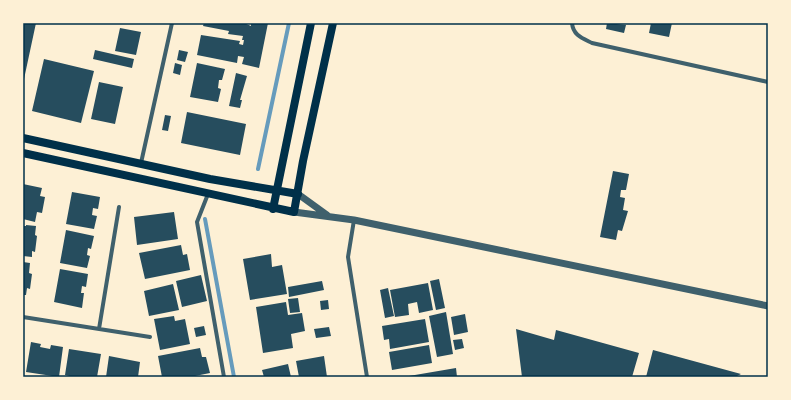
<svg xmlns="http://www.w3.org/2000/svg" width="791" height="400" font-family="'Noto Sans',sans-serif">
	<style>
		.lines { fill: none; stroke-linecap: round; stroke-linejoin: round }
		.stream { stroke: #669bbc; stroke-width: 4 }
		.building { fill: #264d5e }
		.minor { stroke: #3f606c; stroke-width: 4 }
		.tertiary { stroke: #3f606c; stroke-width: 7 }
		.secondary { stroke: #003049; stroke-width: 8 }
		.neatline { fill: none; stroke: #003049; stroke-width: 1.5 }
	</style>
	<rect width="100%" height="100%" fill="#fdf0d5"/>
	<g class="lines">
		<path class="stream" d="M258,169L289,23
			M205,219L234,377"/>
	</g>
	<path class="building" d="M23,23H36L24,79H23Z
		M204,23H244L251,26V23H268L259,68L242,64L244,57L238,56L237,63L197,55L201,35L240,41L239,44L243,45L244,40H242L243,36L228,34L229,31L203,26Z
		M607,23L626,25L624,33L606,29Z
		M651,23H672L669,37L649,33Z
		M120,28L141,32L136,55L115,51Z
		M95,50L134,59L132,68L93,59Z
		M179,50L188,52L185,62L177,60Z
		M44,59L94,71L81,123L32,111Z
		M175,63L182,65L180,75L173,73Z
		M197,63L225,69L222,80H219L218,88L221,89L218,102L190,97Z
		M236,73L247,76L240,100H242L240,108L229,106Z
		M99,82L123,87L115,124L91,119Z
		M187,112L246,124L240,155L181,143Z
		M165,115L171,116L168,131L162,130Z
		M613,171L629,174L626,190H621L620,197L625,198L623,210L628,211L622,231L618,230L616,240L600,237Z
		M23,184L42,188L40,196L45,197L42,213L37,212L35,222L23,219Z
		M72,192L100,197L98,209L93,208L92,215L97,216L94,229L66,224Z
		M174,212L178,239L137,245L134,217Z
		M26,225L36,226L35,235L37,236L35,252L32,251V257L23,256V226H26Z
		M66,230L94,236L91,249L88,248L87,255L90,256L87,268L60,263Z
		M181,245L183,255L187,254L190,270L145,279L139,253Z
		M271,254L272,267L282,265L287,294L250,300L243,259Z
		M23,262L30,263L29,273L32,274L30,289L27,288L26,295H23Z
		M60,269L88,274L86,287L82,286L81,293H84L82,308L54,302Z
		M201,275L207,301L182,307L176,281Z
		M439,279L445,308L436,310L430,281Z
		M322,281L324,290L289,297L288,287Z
		M428,283L433,310L419,313L417,302L408,304L409,315L395,317L390,290Z
		M173,284L179,310L149,316L144,291Z
		M388,288L394,316L385,318L380,290Z
		M298,298L300,312L290,313L288,299Z
		M328,300L329,309L321,310L320,301Z
		M286,302L288,315L302,313L305,331L291,334L293,348L263,353L256,307Z
		M446,312L453,354L437,357L429,316Z
		M465,314L468,332L454,335L451,317Z
		M174,316L175,321L185,319L190,344L160,350L154,319Z
		M425,319L429,342L390,349L389,339L384,340L382,326Z
		M204,326L206,335L196,337L194,328Z
		M329,327L331,336L316,338L314,329Z
		M516,329L554,340L556,330L639,353L632,377H522Z
		M462,339L464,348L455,350L453,340Z
		M31,342L41,344L40,347L50,349L51,345L63,347L59,377L26,372Z
		M429,345L432,363L392,370L389,352Z
		M200,348L202,357H206L210,373L190,377H162L158,356Z
		M69,349L101,354L97,377H74L65,375Z
		M653,350L741,374L735,377H646Z
		M109,356L140,362L138,377H106Z
		M324,356L327,377H299L296,361Z
		M288,364L291,377H264L262,370Z
		M456,368L457,377H409V376Z"/>
	<g class="lines">
		<path class="minor" d="M572,23C573,35 582,38 592,43L768,82
			M141,163L172,23
			M208,194L197,222L224,377
			M354,220L348,257L367,377
			M23,317L150,337
			M99,329L119,207"/>
		<path class="tertiary" d="M298,194L327,215
			M294,212L354,220L768,306"/>
		<path class="secondary" d="M23,138L210,179L298,194
			M23,153L294,212L303,161L333,23
			M273,209L311,23"/>
	</g>
	<rect width="791" height="400" fill="none" stroke="#fdf0d5" stroke-width="48"/>
	<rect x="24" y="24" width="743" height="352" class="neatline"/>
</svg>
